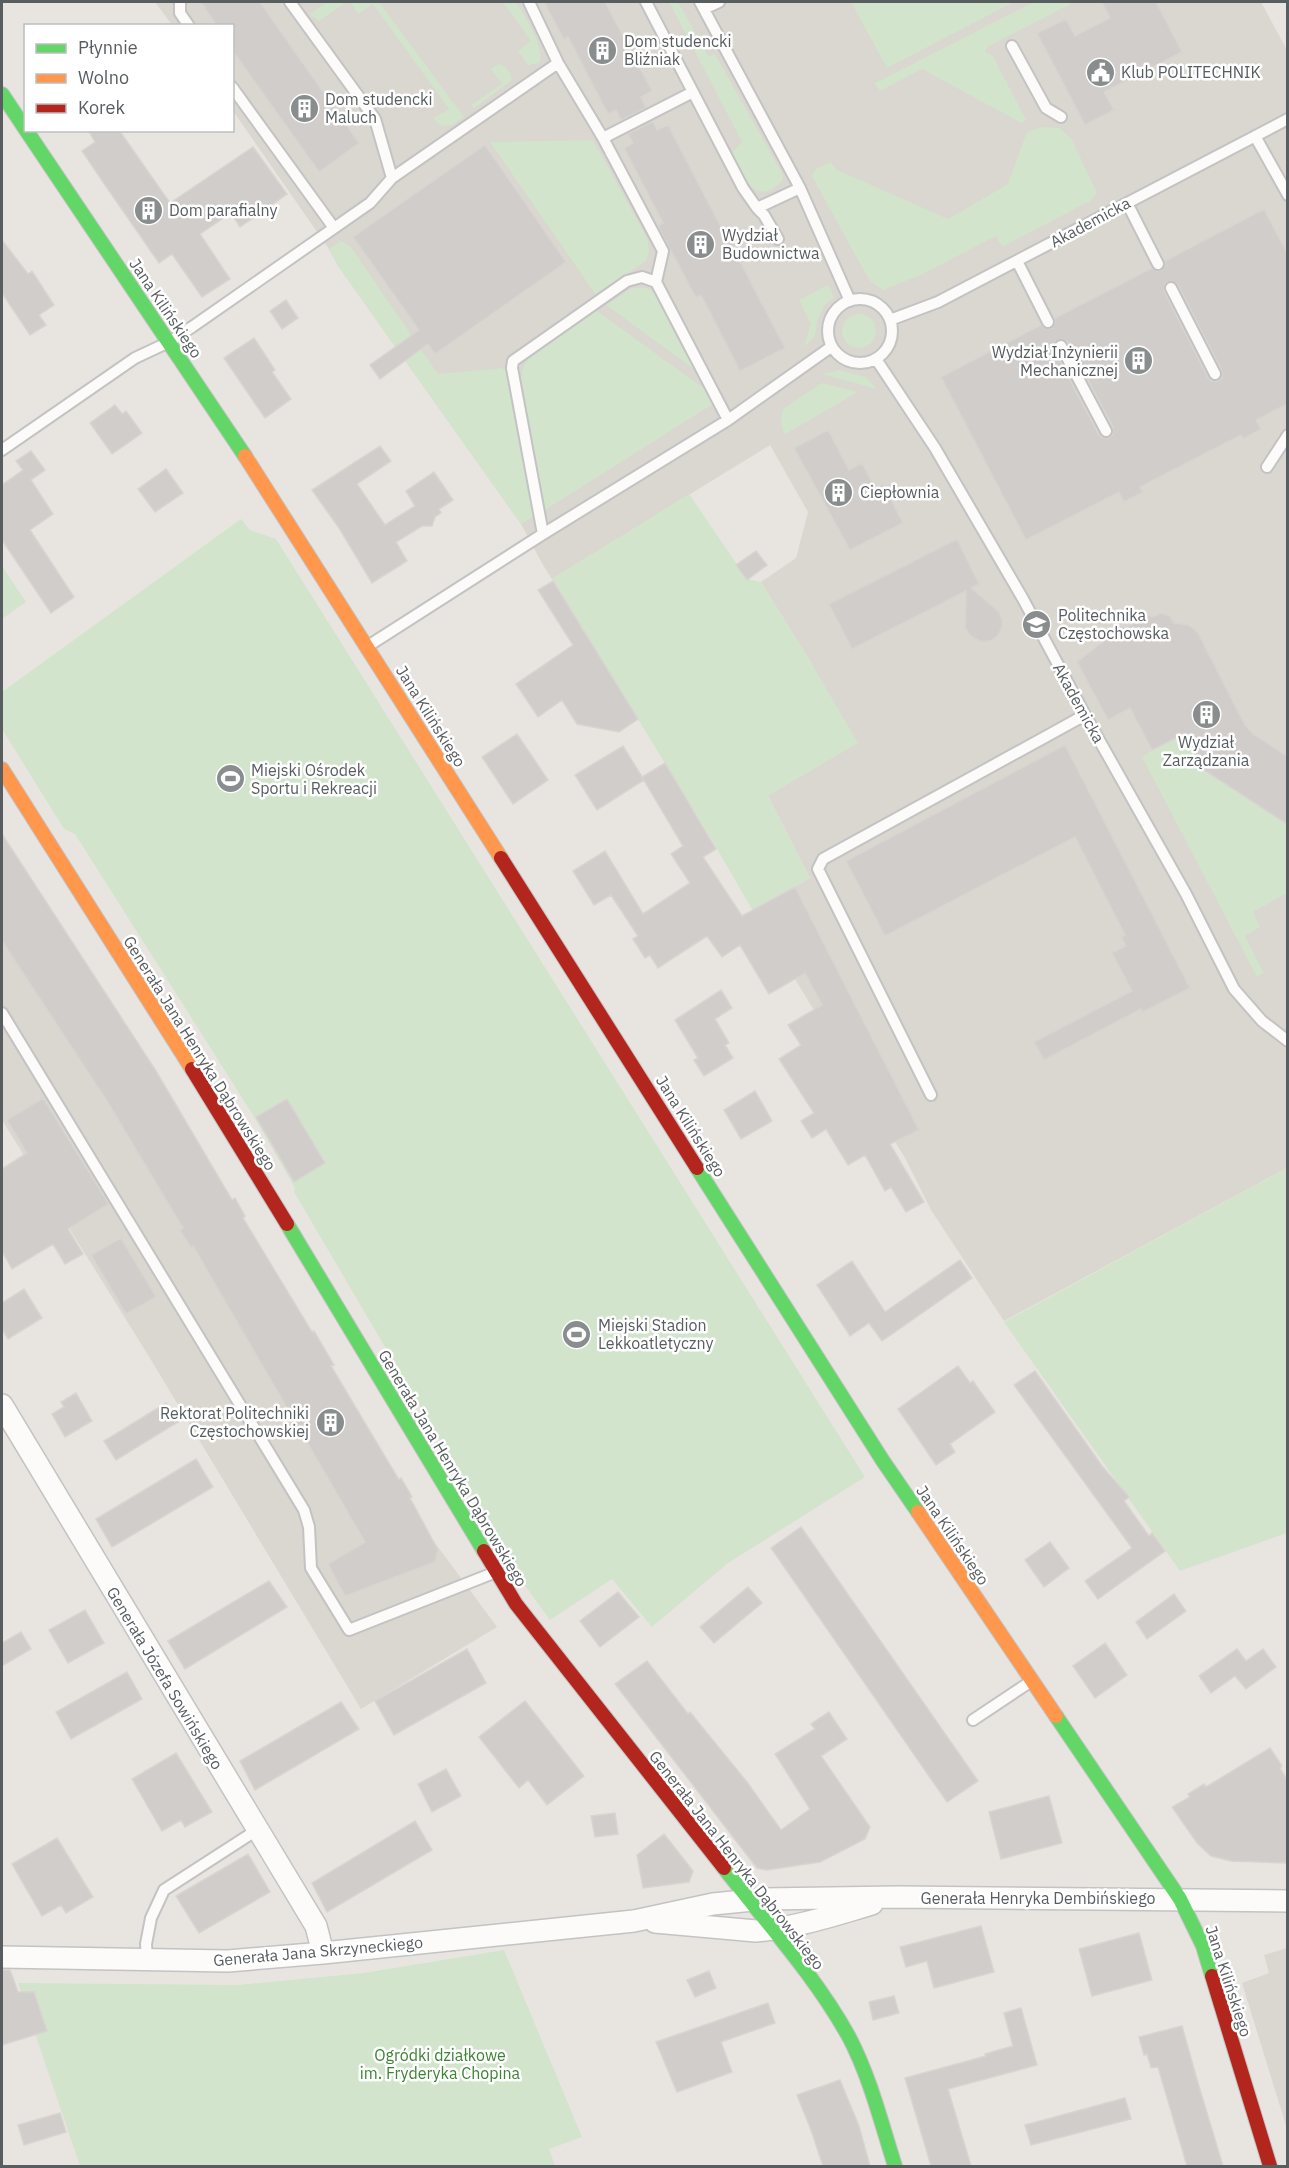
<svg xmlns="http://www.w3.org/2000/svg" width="1289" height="2168" font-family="'IBM Plex Sans',sans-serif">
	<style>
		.education { fill: #dad6d0 }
		.green { fill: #d2e4cc }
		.building { fill: #d0cdcb; stroke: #d8d4d0; stroke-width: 1.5; fill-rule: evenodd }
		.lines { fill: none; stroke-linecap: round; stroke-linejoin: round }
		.lane-casing { stroke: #c3c3c3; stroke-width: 14 }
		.street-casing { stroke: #c3c3c3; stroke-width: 24 }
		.fast-casing { stroke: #c3c3c2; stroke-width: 16 }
		.slow-casing { stroke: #c3c3c2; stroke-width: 16 }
		.jam-casing { stroke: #c3c3c2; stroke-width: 16 }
		.lane { stroke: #fcfbfa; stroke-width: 10 }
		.street { stroke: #fcfbfa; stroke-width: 21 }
		.fast { stroke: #63d668; stroke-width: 14 }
		.slow { stroke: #ff974d; stroke-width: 14 }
		.jam { stroke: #b3261e; stroke-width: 14 }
		.labels { text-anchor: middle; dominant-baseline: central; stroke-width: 5; stroke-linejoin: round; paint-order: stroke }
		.poi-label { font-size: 16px; fill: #585d60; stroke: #fff; text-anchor: start }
		.street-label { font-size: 16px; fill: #585d60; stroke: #fff }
		.park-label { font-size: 16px; fill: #3c8433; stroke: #fff }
	</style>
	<rect width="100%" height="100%" fill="#e8e5e1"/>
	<path class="education" d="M155,2H1261L1288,52L1287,1168L1004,1321L931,1210L905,1158L753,911L810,878L768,796L813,666L761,582L796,558L808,512L770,445L552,579L543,565L521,524L338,266L329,249L233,111L232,26L172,25Z
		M2,837L212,1167L430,1536L497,1627L361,1709L148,1355L2,1120Z
		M1287,1948H1288L1287,2129L1242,1983L1269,1973L1264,1955Z"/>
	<path class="green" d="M328,2H347L319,21L309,14Z
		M350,2H379L464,117L452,125L441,126L433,118L449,109L373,4L358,14Z
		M503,2H516C524,15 547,49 539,63L528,65L518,51L531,41Z
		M669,2H678L709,57L715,54L783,175V180C756,210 742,175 731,154L742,142Z
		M851,2H1014L887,68Z
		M1034,2H1070L1071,4L987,47L985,52L993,56L1026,120L1021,123L922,69L880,91L875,83Z
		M498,64C506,65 513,73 511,81L474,108L471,105L502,84L491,69Z
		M1042,127L1059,128L1071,138L1097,193L1090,201L1002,247L996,236L921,275L883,290L871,282L864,271L812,176L816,169L831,162L837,170L948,219L1008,184L1027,132Z
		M593,140L647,238C649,247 650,252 646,261L596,295L490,142Z
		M341,241L351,247L438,374L502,368L507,372L534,516L521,524L338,266L329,249Z
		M828,285L834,297L824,306L818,319L815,336L804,347L811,324L799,300Z
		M632,288H647L654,293L694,369L606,305Z
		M597,311L706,390L713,404L545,510L521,377L524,366L529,358Z
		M842 331a17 17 0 1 1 34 0a17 17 0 1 1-34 0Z
		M839,370L866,377L877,389L822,374Z
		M822,383L858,392L784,435L781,421L783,409Z
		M689,494L747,579L761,582L813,666L858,743L768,796L810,878L753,911L706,830L552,579Z
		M241,519L250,530L276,539L865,1477L728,1563L652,1627L612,1579L550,1620L526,1587L294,1192L295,1188L253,1115L75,834L64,829L2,729V692Z
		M2,566L26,602L2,619Z
		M1184,734L1204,770L1287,824V893L1253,912L1260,927L1245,936L1264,973L1257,977L1142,757L1152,750Z
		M1287,1168V1533L1180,1571L1004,1322Z
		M504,1950L582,2137L549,2149L555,2166H80L18,1983L238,1985L364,1973Z"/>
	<path class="building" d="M201,2H260L359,143L319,172L232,50V26H217Z
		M544,2H605L652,91L641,97L646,108L621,120L616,110L608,114L568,37L564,40Z
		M1102,2H1156L1182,52L1104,92L1114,110L1085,125L1037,33L1066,19L1075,36L1110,18Z
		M653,121L657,130L668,125L722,229L730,225L739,242L732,246L785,348L740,371L701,295L696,298L658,226L663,223L624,148L633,143L628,134Z
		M88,130H119L170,203L253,147L287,194L240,227L231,213L200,234L230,279L202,297L172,254L159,263L103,182L82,151L95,142Z
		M485,145L566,262L435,354L428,344L380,379L370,365L419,330L353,237Z
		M1264,209L1287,253V404L1256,420L1261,429L1243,439L1241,435L1140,487L1143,492L1124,502L1119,492L1026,540L941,377L1041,325L1047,329L1052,328L1055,323V318L1152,268L1157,271L1162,270L1165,265V261ZM1172,281L1178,285L1222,371V378L1218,381H1211L1208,377L1164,291L1165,283ZM1062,339L1068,342L1113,427V434L1109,438H1103L1099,435L1054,350L1055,342Z
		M2,240L28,274L32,271L54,305L39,315L46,325L30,335L2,293Z
		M286,300L298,318L282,329L270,311Z
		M254,338L275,370L272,372L291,399L265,418L224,358Z
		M115,405L122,414L126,411L142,433L112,454L90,423Z
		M828,430L849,470L862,463L875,488L883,484L903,523L850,550L794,448Z
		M380,446L391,461L357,484L385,525L415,506L406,491L434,472L453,500L439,509L441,513L435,517L432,526H422L396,542L407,561L372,583L339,528L312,490Z
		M31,451L45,470L31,480L53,514L30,530L74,597L51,613L2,540V485L23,470L16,461Z
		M166,469L183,493L155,512L138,489Z
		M957,539L979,584L971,588L999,612L1002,619V627L998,635L992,640L983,642L975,639L969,634L965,627L966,591L852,649L829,604Z
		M756,551L767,565L747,580L736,565Z
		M553,581L638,719L619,732L577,724L562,700L538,717L516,684L573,645L538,590Z
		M1161,613L1170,616L1174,623L1189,625L1198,633L1245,725L1253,734L1287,756V824L1204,770L1184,734L1152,750L1130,708L1108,720L1077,662L1114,633L1151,615L1152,617Z
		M517,734L548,780L513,804L482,757Z
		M1065,745L1190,988L1143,1012L1141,1009L1044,1060L1034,1042L1132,991L1112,953L1126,946L1121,937L1125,935L1075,837L885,936L846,861Z
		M623,746L644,780L597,810L575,775Z
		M665,763L716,849L703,857L742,916L795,887L919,1130L890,1144L924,1202L906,1212L891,1187L885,1191L865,1155L848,1165L826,1129L812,1138L801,1121L814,1113L779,1059L801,1045L788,1025L822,1005L805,973L769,994L740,945L722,957L707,936L658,968L650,955L645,958L633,939L638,936L611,895L594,905L573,871L605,851L643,914L690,883L671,854L683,846L642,777Z
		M2,834L156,1071L232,1200L235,1198L245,1216L243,1218L312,1332L314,1331L334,1365L331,1366L399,1480L401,1478L412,1497L410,1498L438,1550L435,1562L345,1596L328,1564L365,1542L193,1246L191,1248L180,1230L183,1228L107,1101L2,941Z
		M721,990L732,1008L715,1019L729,1043L725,1045L733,1058L704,1076L694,1060L698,1058L675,1020Z
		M755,1091L772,1121L741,1139L724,1110Z
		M43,1098L109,1204L68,1229L83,1254L65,1264L53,1244L12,1269L2,1251V1169L27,1153L7,1120Z
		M287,1099L325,1163L294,1182L256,1117Z
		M121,1238L156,1297L126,1314L91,1255Z
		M960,1260L972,1278L882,1341L869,1323L850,1336L817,1285L852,1261L885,1312Z
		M24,1289L42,1318L8,1339L2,1329V1303Z
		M958,1366L970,1383L973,1381L995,1412L950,1444L955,1452L936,1465L898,1409Z
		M1035,1371L1102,1466L1129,1497L1124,1501L1149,1536L1152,1533L1165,1551L1098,1599L1085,1581L1132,1548L1014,1385Z
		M76,1393L92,1421L65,1437L52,1414L64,1407L61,1402Z
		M166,1403L178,1422L116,1460L104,1441Z
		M196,1459L213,1487L112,1547L96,1519Z
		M801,1527L978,1781L947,1802L771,1548Z
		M1050,1542L1069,1568L1044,1587L1025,1560Z
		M269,1581L287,1607L185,1669L168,1641Z
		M748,1587L762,1603L714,1643L700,1627Z
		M618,1592L639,1617L600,1647L580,1621Z
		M1174,1594L1186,1611L1147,1639L1136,1622Z
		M85,1610L104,1643L68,1663L49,1630Z
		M21,1632L31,1649L2,1666V1643Z
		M1105,1643L1127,1675L1095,1698L1073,1666Z
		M467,1649L486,1683L394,1735L375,1701Z
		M1237,1649L1246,1661L1263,1649L1276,1667L1246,1689L1235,1676L1211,1693L1199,1676Z
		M647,1661L688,1714L690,1712L747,1782L781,1830L810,1809L775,1754L815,1729L811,1724L829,1712L847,1739L821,1756L870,1827L865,1839L820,1862L767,1870L757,1868L615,1684Z
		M127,1672L142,1699L71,1739L56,1712Z
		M525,1701L584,1776L547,1805L528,1780L519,1788L479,1737Z
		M341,1702L359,1729L255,1790L240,1761Z
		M1270,1748L1282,1766L1280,1768L1287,1780V1860L1286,1863L1231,1861L1211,1856L1197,1843L1172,1807L1190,1797L1188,1794L1204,1784L1206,1787Z
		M176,1753L212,1812L185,1827L181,1820L162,1831L132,1779Z
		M446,1769L461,1796L432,1812L418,1784Z
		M1049,1796L1062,1843L1001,1859L989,1812Z
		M615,1813L618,1834L595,1837L591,1816Z
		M415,1821L432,1850L327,1912L312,1883Z
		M664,1834L693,1871L689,1882L643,1888L637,1855Z
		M57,1838L93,1897L66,1913L61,1905L42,1916L12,1864Z
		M248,1854L270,1892L199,1933L176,1896Z
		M981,1926L994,1972L934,1988L927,1961L906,1967L900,1947Z
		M1139,1933L1152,1980L1092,1996L1079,1949Z
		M2,1970H10L18,1992H34L47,2031L2,2045Z
		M709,1971L716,1988L695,1997L687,1980Z
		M894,1996L899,2013L873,2020L869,2002Z
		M768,2003L775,2023L721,2042L732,2072L677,2092L656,2042Z
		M1021,2008L1037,2065L948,2089L971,2166H931L905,2078L986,2056L985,2054L1013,2046L1004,2013Z
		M1182,2026L1198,2083L1223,2166H1187L1158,2067L1151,2068L1147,2054L1144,2055L1139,2037Z
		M840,2080L859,2126L870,2166H823L811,2130L797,2095Z
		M1125,2098L1131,2119L1031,2145L1025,2125Z
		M60,2113L66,2132L24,2145L18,2125Z"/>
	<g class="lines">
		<defs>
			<path id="lane" d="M180,2V13L189,26
				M290,2L375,119L392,178
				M529,2L558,63L603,138L663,251L656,282L728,420
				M646,2L743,188L757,208L800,188
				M700,2L800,188L850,301
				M704,9L719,2
				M1012,46L1046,108L1061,117
				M232,87L334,228
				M1255,136L1288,195
				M603,138L693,92
				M1127,203L1158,264
				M757,208L764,215L778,239
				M1017,261L1048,322
				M1171,288L1215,374
				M828 331a32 32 0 1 1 64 0a32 32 0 1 1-64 0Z
				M890,320L938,302L1288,119
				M1061,346L1106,431
				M876,359L935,448L1023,599L1085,715L1186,894L1234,989L1262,1021L1288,1041
				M2,450L135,358L169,342L192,327L370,203L392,178L558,63
				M1267,467L1288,435
				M543,534L512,368L513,361L627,281L642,277L656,282
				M368,646L543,534L728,420L831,347
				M2,1013L304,1510L309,1527L311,1568L349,1630L496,1572
				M931,1095L818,869L823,859L1085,715
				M973,1720L1030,1682
				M147,1960L146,1944L151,1918L164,1890L257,1830"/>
			<path id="street" d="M2,1405L316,1926L323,1953
				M655,1922L756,1931C796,1928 834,1915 872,1904
				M2,1957L228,1961L323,1953L634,1921L713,1904L764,1899L897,1897L1288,1901"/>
			<path id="fast" d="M2,94L26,130
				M26,130L245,456
				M697,1168L883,1461L918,1512
				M287,1224L484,1551
				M1056,1716L1180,1899L1203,1946L1212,1976
				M724,1868C766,1922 816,1977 849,2037C870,2077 881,2122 895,2166"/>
			<path id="slow" d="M245,456L501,858
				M2,769L192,1069
				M918,1512L1056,1716"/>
			<path id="jam" d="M501,858L697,1168
				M192,1069L287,1224
				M484,1551L516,1604L724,1868
				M1212,1976L1270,2166"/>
		</defs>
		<use href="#lane" class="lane-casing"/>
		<use href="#street" class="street-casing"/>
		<use href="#fast" class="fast-casing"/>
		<use href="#slow" class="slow-casing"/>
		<use href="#jam" class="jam-casing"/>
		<use href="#lane" class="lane"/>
		<use href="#street" class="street"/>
		<use href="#fast" class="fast"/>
		<use href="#slow" class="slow"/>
		<use href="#jam" class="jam"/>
	</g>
	<defs>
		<symbol id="building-disc" viewBox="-11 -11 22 22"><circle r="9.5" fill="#8a8d8d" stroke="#fff"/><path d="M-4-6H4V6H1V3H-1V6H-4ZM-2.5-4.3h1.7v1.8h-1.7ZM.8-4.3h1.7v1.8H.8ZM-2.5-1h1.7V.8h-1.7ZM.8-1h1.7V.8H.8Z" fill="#fff"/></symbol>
		<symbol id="civic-disc" viewBox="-11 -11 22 22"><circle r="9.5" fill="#8a8d8d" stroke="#fff"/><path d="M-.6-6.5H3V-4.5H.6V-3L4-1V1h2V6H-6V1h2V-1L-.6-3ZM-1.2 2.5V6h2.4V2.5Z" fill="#fff"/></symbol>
		<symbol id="university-disc" viewBox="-11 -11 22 22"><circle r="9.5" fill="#8a8d8d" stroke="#fff"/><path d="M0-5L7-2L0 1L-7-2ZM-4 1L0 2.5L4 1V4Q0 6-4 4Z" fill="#fff"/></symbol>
		<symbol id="stadium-disc" viewBox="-11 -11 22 22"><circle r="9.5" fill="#8a8d8d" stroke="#fff"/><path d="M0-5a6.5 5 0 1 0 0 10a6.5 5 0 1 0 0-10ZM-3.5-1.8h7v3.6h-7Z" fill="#fff"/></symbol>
	</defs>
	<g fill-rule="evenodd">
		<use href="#building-disc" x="586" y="34" width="33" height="33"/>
		<use href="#civic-disc" x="1084" y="56" width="33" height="33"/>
		<use href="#building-disc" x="288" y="92" width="33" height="33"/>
		<use href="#building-disc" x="132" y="194" width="33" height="33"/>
		<use href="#building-disc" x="684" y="228" width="33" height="33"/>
		<use href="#building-disc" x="1122" y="344" width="33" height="33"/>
		<use href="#building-disc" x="822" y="476" width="33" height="33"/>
		<use href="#university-disc" x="1020" y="608" width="33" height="33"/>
		<use href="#building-disc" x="1190" y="698" width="33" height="33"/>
		<use href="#stadium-disc" x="214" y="762" width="33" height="33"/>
		<use href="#stadium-disc" x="560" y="1318" width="33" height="33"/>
		<use href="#building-disc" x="314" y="1406" width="33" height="33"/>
	</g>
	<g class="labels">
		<g class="poi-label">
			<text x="624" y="41">Dom studencki<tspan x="624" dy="18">Bliźniak</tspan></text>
			<text x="1121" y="72">Klub POLITECHNIK</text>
			<text x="325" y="99">Dom studencki<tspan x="325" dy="18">Maluch</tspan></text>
			<text x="169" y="210">Dom parafialny</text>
			<text x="722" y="235">Wydział<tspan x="722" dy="18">Budownictwa</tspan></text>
			<text x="1118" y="352" text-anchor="end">Wydział Inżynierii<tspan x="1118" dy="18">Mechanicznej</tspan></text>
			<text x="860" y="492">Ciepłownia</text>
			<text x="1058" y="615">Politechnika<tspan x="1058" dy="18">Częstochowska</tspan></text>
			<text x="1206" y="742" text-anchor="middle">Wydział<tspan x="1206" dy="18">Zarządzania</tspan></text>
			<text x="251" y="770">Miejski Ośrodek<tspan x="251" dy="18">Sportu i Rekreacji</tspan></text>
			<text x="598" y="1325">Miejski Stadion<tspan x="598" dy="18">Lekkoatletyczny</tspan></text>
			<text x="309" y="1413" text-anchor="end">Rektorat Politechniki<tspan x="309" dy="18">Częstochowskiej</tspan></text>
		</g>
		<g class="street-label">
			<text transform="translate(1090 222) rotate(-28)">Akademicka</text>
			<text transform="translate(166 308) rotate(56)">Jana Kilińskiego</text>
			<text transform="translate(1079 703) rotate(61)">Akademicka</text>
			<text transform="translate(431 716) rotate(58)">Jana Kilińskiego</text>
			<text transform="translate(200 1053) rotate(58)">Generała Jana Henryka Dąbrowskiego</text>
			<text transform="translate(691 1126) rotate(58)">Jana Kilińskiego</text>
			<text transform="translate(453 1468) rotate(59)">Generała Jana Henryka Dąbrowskiego</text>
			<text transform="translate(953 1535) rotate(56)">Jana Kilińskiego</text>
			<text transform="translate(165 1678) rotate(59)">Generała Józefa Sowińskiego</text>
			<text transform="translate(737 1860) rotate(52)">Generała Jana Henryka Dąbrowskiego</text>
			<text x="1038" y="1898">Generała Henryka Dembińskiego</text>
			<text transform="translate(318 1951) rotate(-5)">Generała Jana Skrzyneckiego</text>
			<text transform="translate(1229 1981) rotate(72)">Jana Kilińskiego</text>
		</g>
		<g class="park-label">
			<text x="440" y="2055">Ogródki działkowe<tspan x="440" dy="18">im. Fryderyka Chopina</tspan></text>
		</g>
	</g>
	<rect width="1289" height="2168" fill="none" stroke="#585d60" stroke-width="6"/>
	<rect x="24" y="24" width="210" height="108" fill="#ffffff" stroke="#bcbebf" stroke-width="1.5"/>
	<rect x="36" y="44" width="30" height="9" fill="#63d668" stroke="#bcbebf" stroke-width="1.5"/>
	<text x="78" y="54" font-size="18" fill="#585d60">Płynnie</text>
	<rect x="36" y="74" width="30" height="9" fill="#ff974d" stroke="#bcbebf" stroke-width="1.5"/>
	<text x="78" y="84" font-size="18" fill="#585d60">Wolno</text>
	<rect x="36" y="104" width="30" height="9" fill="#b3261e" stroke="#bcbebf" stroke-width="1.5"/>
	<text x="78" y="114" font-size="18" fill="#585d60">Korek</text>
</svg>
